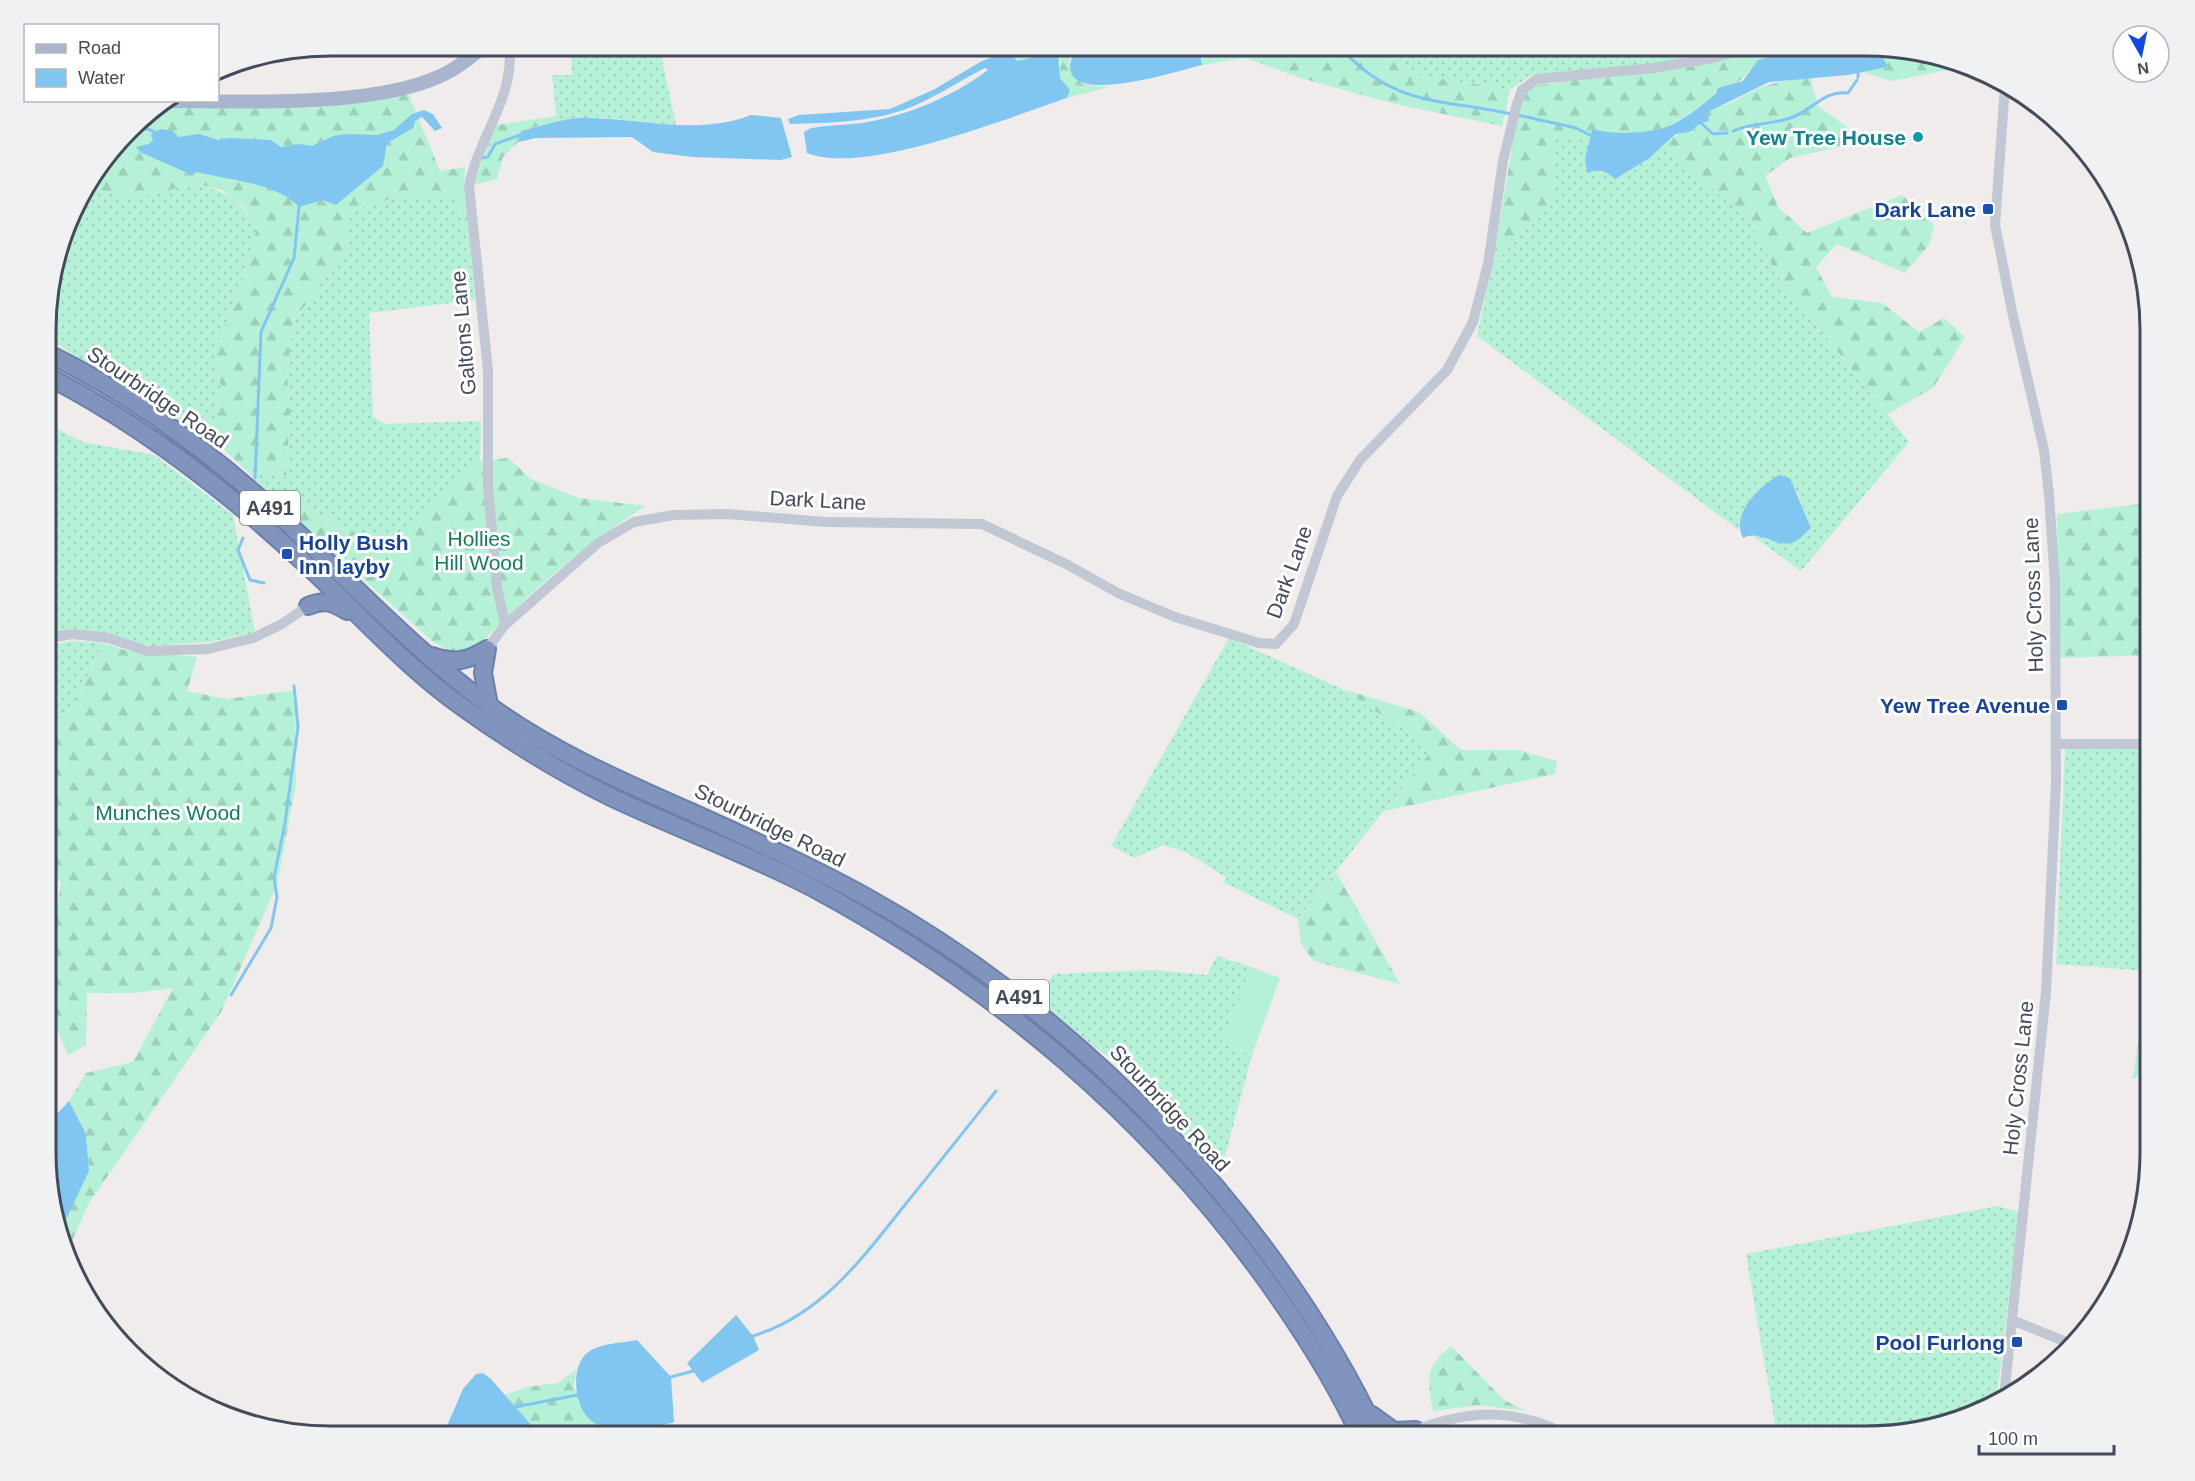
<svg xmlns="http://www.w3.org/2000/svg" width="2195" height="1481" font-family="Helvetica,sans-serif">
	<style>
		.grass { fill: url(#grass-dots) }
		.forest { fill: url(#forest-firs) }
		.pitch { fill: #b5f1d6 }
		.water { fill: #80c6f0 }
		.lines { fill: none; stroke-linecap: round; stroke-linejoin: round }
		.stream { stroke: #80c6f0; stroke-width: 3 }
		.highway-casing { stroke: #6b7faa; stroke-width: 20 }
		.minor { stroke: #c1c8d4; stroke-width: 10 }
		.major { stroke: #a9b5cd; stroke-width: 14 }
		.highway { stroke: #8094be; stroke-width: 16 }
		.culture-dot { fill: #0f9aa8; stroke: #fff; stroke-width: 2 }
		.transit-dot { fill: #1a4fb4; stroke: #fff; stroke-width: 2 }
		.labels { text-anchor: middle; dominant-baseline: central; stroke-width: 6; stroke-linejoin: round; paint-order: stroke }
		.shield { fill: #fff; stroke: #7b818c; stroke-width: 1.5 }
		.shield-label { font-size: 20px; font-weight: bold; fill: #434b5a }
		.culture-label { font-size: 21px; font-weight: bold; fill: #0d838f; stroke: #fff; text-anchor: end }
		.transit-label { font-size: 21px; font-weight: bold; fill: #164399; stroke: #fff; text-anchor: end }
		.street-label { font-size: 21px; fill: #434b5a; stroke: #fff }
		.park-label { font-size: 21px; fill: #117e59; stroke: #fff }
		.rim { fill: none; stroke: #434b5a; stroke-width: 3 }
	</style>
	<defs>
		<pattern id="grass-dots" width="8" height="8" patternUnits="userSpaceOnUse" patternTransform="scale(1.5)"><rect width="8" height="8" fill="#b5f1d6"/><path d="M2 2h.1M6 6h.1" fill="none" stroke="#9dd0ba" stroke-width="1.8" stroke-linecap="round"/></pattern>
		<pattern id="forest-firs" width="22" height="20" patternUnits="userSpaceOnUse" patternTransform="scale(1.5)"><rect width="22" height="20" fill="#b5f1d6"/><path d="M5 1l3.5 6h-7zM16 11l3.5 6h-7z" fill="#9dd0ba"/></pattern>
	</defs>
	<rect width="100%" height="100%" fill="#efeceb"/>
	<path class="grass" d="M571,45H656L660,50L676,125L593,117L557,121L552,75H572Z
		M1364,45L1745,46L1653,64L1532,75L1510,89L1420,76Z
		M1565,135L1589,139C1589,152 1584,161 1587,173C1595,170 1598,172 1606,172C1626,170 1648,159 1662,146L1750,220L1777,275L1909,442L1801,571L1750,534H1756L1769,541L1811,528L1797,492L1741,515L1739,530L1477,336L1492,267L1517,238L1553,204V138Z
		M196,184C228,192 240,200 257,228L232,310L214,350L221,387L213,428L220,446L47,338V293L74,203L87,187L132,198Z
		M397,197H455L470,249L475,300L369,313L373,417L385,424L481,421L480,461L432,502L392,546C356,538 326,514 291,501L282,506L246,470L286,477L290,412L287,374L293,322L348,246L350,211Z
		M47,424L83,442L154,455L233,515L255,632L210,642L152,646L112,635L47,634Z
		M1229,638L1342,689L1433,749L1298,919L1223,882L1227,878L1186,852L1163,845L1135,858L1111,846Z
		M74,641L103,643L77,699L53,737L47,734V646Z
		M2149,747V1073L2133,1078L2148,971L2056,964L2065,748Z
		M1217,956L1251,967L1223,1044L1252,1055L1221,1171L1109,1058L1036,1000L1053,974L1156,970L1207,975Z
		M1997,1206L2019,1212L1996,1403L1992,1407L1866,1436H1777L1746,1254Z
		M1477,1426L1547,1436H1435Z"/>
	<path class="forest" d="M1063,45H1078L1069,60L1082,84L1109,87L1067,98L1070,90L1060,78V54L1054,51L1016,61L1013,58Z
		M1198,45H1364L1420,76L1510,89L1502,126L1395,104L1304,79L1245,58L1202,65Z
		M1773,46H1837L1758,60C1743,82 1738,81 1716,95C1702,103 1689,116 1674,124C1654,134 1613,135 1592,129L1589,139L1565,135L1553,138V204L1517,238L1492,267L1514,136L1526,92L1538,85L1707,62Z
		M1877,46L1957,60L1968,66L1891,81L1863,72L1888,67Z
		M1810,77L1818,106L1866,141L1790,158L1765,176L1778,207L1807,233L1902,195L1934,225L1929,245L1905,273L1837,244L1816,267L1832,297L1882,303L1919,332L1944,318L1965,337L1933,388L1887,414L1777,275L1750,220L1662,147C1673,136 1695,124 1709,121L1707,112C1717,106 1728,105 1738,99C1763,84 1780,81 1810,77Z
		M408,93L440,171L465,167L464,187L470,249L455,197H397L351,211L348,246L293,322L287,374L290,412L286,477L246,470L220,446L213,428L221,387L214,350L232,310L257,228L244,207L222,190L196,184L132,198L87,187L142,116L157,107L311,108Z
		M556,116L557,121L521,131L518,142L503,157L497,179L473,185L496,125Z
		M508,458L531,479L579,498L645,506C581,548 521,598 470,656H457L432,641L282,506L291,501C325,514 356,538 392,545L432,502L480,461Z
		M2149,503V655L2060,658L2057,514Z
		M103,643L129,651L197,657L187,691L227,699L295,690L296,784L277,885L221,1012L89,1203L68,1250L61,1230L89,1171L86,1134L69,1101L86,1073L133,1062L173,988L133,993H87L86,1045L68,1055L47,1006V933L58,903L61,882L47,877V752L53,737L77,699Z
		M1342,689L1419,712L1461,750H1518L1557,761L1555,774L1384,811L1433,749Z
		M1336,872L1400,984L1314,961L1301,944L1298,919Z
		M1451,1346L1504,1400L1526,1411L1479,1405L1433,1411C1427,1381 1425,1366 1451,1346Z
		M576,1370L574,1388L600,1425L628,1427L618,1436L540,1435L505,1395L527,1387L558,1383Z"/>
	<path class="pitch" d="M1251,967L1280,978L1252,1055L1223,1044Z"/>
	<path class="water" d="M1023,45H1063L1014,58L1017,61L1058,51L1060,78L1070,90L1067,98C1007,118 864,176 807,153L804,132L811,128C828,125 845,125 862,123C907,116 952,97 988,70L985,68C959,81 933,99 906,109C870,122 828,123 790,124L788,119L799,115L890,109L935,89L980,62Z
		M1078,45H1198L1202,65C1177,71 1036,117 1078,45Z
		M1828,46H1877L1888,67L1848,75L1769,82L1708,112L1709,121L1701,123L1689,132L1676,134L1648,159L1615,179C1605,170 1599,169 1587,173L1585,160L1592,129C1612,135 1654,134 1674,124C1689,116 1703,104 1716,94L1718,88L1743,81L1758,60L1795,50Z
		M424,110L433,114L442,128L435,131L422,117L415,121L413,128L387,143L383,166L336,205L323,200L299,207C277,183 229,180 197,172L192,175L140,152L136,147L149,144L153,140L151,134L161,129L173,131L178,137L199,134L218,140L229,138L271,140L281,147L299,144L312,146L333,136L346,134L377,135L394,130L412,114Z
		M751,115L781,118L792,157L781,160L692,157L653,152L632,137L536,138L518,142L521,131C544,125 570,116 594,118C647,120 699,135 751,115Z
		M1779,475L1790,478L1811,528C1806,532 1801,538 1796,541C1777,551 1761,528 1743,538C1730,514 1760,486 1779,475Z
		M69,1101L86,1134L89,1171L61,1230L47,1188V1124Z
		M736,1315L753,1336L759,1350L702,1383L687,1363Z
		M637,1340L671,1377L674,1422C662,1428 612,1429 599,1425C575,1417 568,1369 587,1353C599,1343 623,1343 637,1340Z
		M483,1373L491,1379L540,1435H443L463,1389L476,1374Z"/>
	<g class="lines">
		<path class="stream" d="M1338,45C1393,107 1437,98 1511,114
			M1890,47L1892,56
			M1202,54L1205,45
			M1858,73V77
			M1518,115L1576,128L1590,135
			M1701,123L1713,134L1727,133
			M135,124L155,132
			M1733,131C1753,122 1774,125 1793,117C1814,109 1824,90 1848,93L1857,80
			M481,158L488,157L495,144L520,135
			M255,478L261,332L294,258L299,207
			M243,538L238,550L250,580L264,583
			M231,995L271,928L277,897L274,877L285,823L298,727L294,686
			M753,1336C821,1315 861,1260 904,1206C935,1168 965,1130 996,1091
			M671,1377L693,1371
			M515,1407L578,1395"/>
		<defs>
			<path id="highway" d="M47,353C134,396 213,454 283,519C352,583 415,651 491,707C553,752 623,782 693,813C751,839 810,866 866,897C1077,1013 1276,1218 1378,1436
				M47,376C145,426 231,494 311,569C361,616 407,668 464,708C510,741 560,772 611,797C678,829 749,854 815,889C993,985 1149,1117 1267,1281C1302,1330 1335,1381 1360,1436
				M308,606C325,599 332,602 347,611
				M487,649L483,673L489,705
				M432,656C454,664 468,661 487,649
				M1372,1415L1394,1431L1416,1430"/>
		</defs>
		<use href="#highway" class="highway-casing"/>
		<path class="minor" d="M505,625L497,587L488,486V371L469,186C478,138 516,96 509,45
			M47,638L73,634L108,638L148,651L208,649L253,638L282,624L308,606
			M487,649L505,625L598,543L634,522L674,515L727,514L825,522L982,524L1068,565L1118,593L1175,617L1259,643L1276,644L1294,624L1337,496L1360,460L1447,370L1473,322L1488,264L1503,161L1517,104L1522,90L1537,79L1654,68L1712,58L1761,46
			M2055,744H2149
			M2012,1320L2069,1343
			M2004,1396L2046,992L2056,782L2055,583L2049,495L2044,450L2013,316L1995,225L2005,86
			M1416,1430C1472,1409 1516,1408 1570,1436"/>
		<path class="major" d="M166,101C243,101 386,109 452,70C464,63 475,53 486,45"/>
		<use href="#highway" class="highway"/>
	</g>
	<circle class="culture-dot" cx="1918" cy="137" r="6"/>
	<g class="transit-dot">
		<rect x="1982" y="203" width="12" height="12" rx="3"/>
		<rect x="281" y="548" width="12" height="12" rx="3"/>
		<rect x="2056" y="699" width="12" height="12" rx="3"/>
		<rect x="2011" y="1336" width="12" height="12" rx="3"/>
	</g>
	<g class="labels">
		<g class="shield">
			<rect x="240" y="491" width="60" height="34" rx="4.5"/>
			<rect x="989" y="980" width="60" height="34" rx="4.5"/>
		</g>
		<g class="shield-label">
			<text x="270" y="508">A491</text>
			<text x="1019" y="997">A491</text>
		</g>
		<g class="culture-label">
			<text x="1906" y="137">Yew Tree House</text>
		</g>
		<g class="transit-label">
			<text x="1976" y="209">Dark Lane</text>
			<text x="299" y="542" text-anchor="start">Holly Bush<tspan x="299" dy="24">Inn layby</tspan></text>
			<text x="2050" y="705">Yew Tree Avenue</text>
			<text x="2005" y="1342">Pool Furlong</text>
		</g>
		<g class="street-label">
			<text transform="translate(463 333) rotate(-95)">Galtons Lane</text>
			<text transform="translate(158 397) rotate(34)">Stourbridge Road</text>
			<text transform="translate(818 500) rotate(3)">Dark Lane</text>
			<text transform="translate(1289 572) rotate(-70)">Dark Lane</text>
			<text transform="translate(2033 595) rotate(-92)">Holy Cross Lane</text>
			<text transform="translate(770 825) rotate(26)">Stourbridge Road</text>
			<text transform="translate(2018 1078) rotate(-84)">Holy Cross Lane</text>
			<text transform="translate(1170 1108) rotate(47)">Stourbridge Road</text>
		</g>
		<g class="park-label">
			<text x="479" y="538">Hollies<tspan x="479" dy="24">Hill Wood</tspan></text>
			<text x="168" y="812">Munches Wood</text>
		</g>
	</g>
	<path d="M0 0H2195V1481H0ZM330 56H1866A274 274 0 0 1 2140 330V1152A274 274 0 0 1 1866 1426H330A274 274 0 0 1 56 1152V330A274 274 0 0 1 330 56Z" fill="#f0f1f2" fill-rule="evenodd"/>
	<path class="rim" d="M330 56H1866A274 274 0 0 1 2140 330V1152A274 274 0 0 1 1866 1426H330A274 274 0 0 1 56 1152V330A274 274 0 0 1 330 56Z"/>
	<rect x="24" y="24" width="195" height="78" fill="#ffffff" stroke="#b4b7bd" stroke-width="1.5"/>
	<rect x="36" y="44" width="30" height="9" fill="#a9b5cd" stroke="#b4b7bd" stroke-width="1.5"/>
	<text x="78" y="54" font-size="18" fill="#434b5a">Road</text>
	<rect x="36" y="69" width="30" height="18" fill="#80c6f0" stroke="#b4b7bd" stroke-width="1.5"/>
	<text x="78" y="84" font-size="18" fill="#434b5a">Water</text>
	<g transform="translate(2141 54) rotate(171)"><circle r="28" fill="#ffffff" stroke="#b4b7bd" stroke-width="1.5"/>
	<path d="M0-4.5L10 22L0 15L-10 22Z" fill="#0e49e6"/>
	<text y="-9" font-size="16" font-weight="bold" text-anchor="middle" fill="#434b5a">N</text>
	</g>
	<path d="M1979 1445v9h135v-9" fill="none" stroke="#434b5a" stroke-width="3"/>
	<text x="1988" y="1445" font-size="18" fill="#434b5a" stroke="#ffffff" stroke-width="4.5" paint-order="stroke">100 m</text>
</svg>
